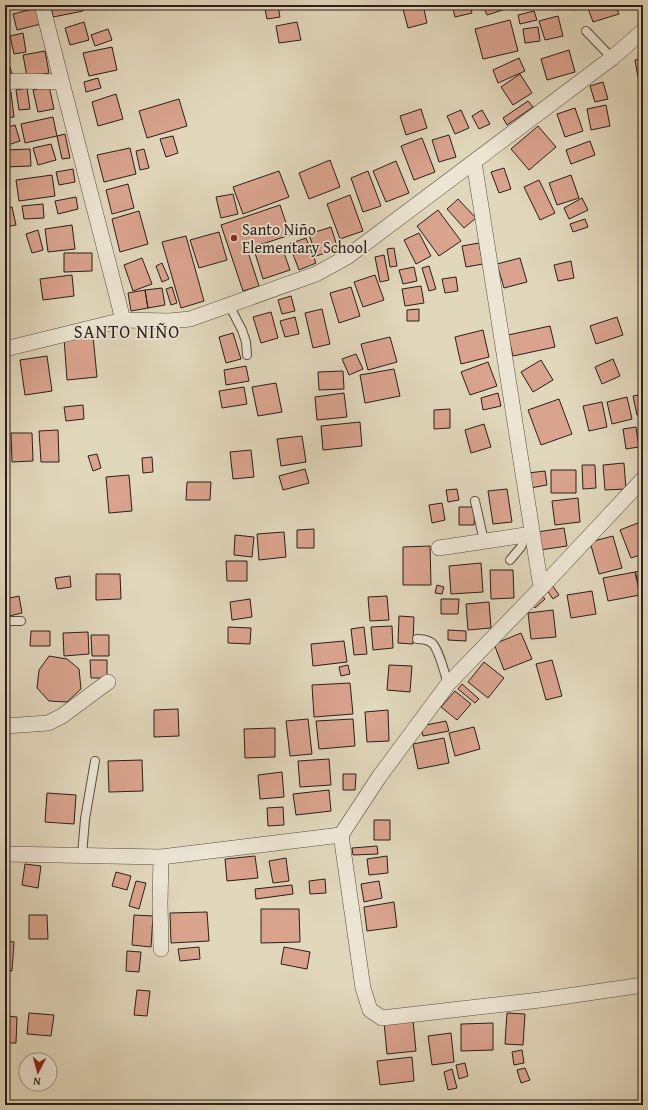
<svg xmlns="http://www.w3.org/2000/svg" width="648" height="1110" font-family="'Gentium Book Plus',serif">
	<style>
		.building { fill: #daa38e; stroke: #2a1e19 }
		.lines { fill: none; stroke-linecap: round; stroke-linejoin: round }
		.lane-casing { stroke: #584c42; stroke-width: 10 }
		.street-casing { stroke: #584c42; stroke-width: 16 }
		.lane { stroke: #ece5d3; stroke-width: 8 }
		.street { stroke: #ece5d3; stroke-width: 15 }
		.poi-dot { fill: #8f2418; stroke: #ece5d3; stroke-width: 1.5 }
		.labels { text-anchor: middle; dominant-baseline: central; stroke-width: 3.5; stroke-linejoin: round; paint-order: stroke }
		.poi-label { font-size: 16px; fill: #2a1e19; stroke: #ece5d3; text-anchor: start }
		.quarter-label { font-size: 18px; letter-spacing: 1px; fill: #2a1e19; stroke: #ece5d3 }
	</style>
	<rect width="100%" height="100%" fill="#e1d7bb"/>
	<filter id="stains"><feTurbulence type="fractalNoise" baseFrequency=".005" numOctaves="4"/><feColorMatrix values="0 0 0 0 .2 0 0 0 0 .09 0 0 0 0 .02 0 0 0 .5 -.17"/></filter>
	<radialGradient id="worn" r=".72"><stop offset=".6" stop-color="#630" stop-opacity="0"/><stop offset="1" stop-color="#630" stop-opacity=".3"/></radialGradient>
	<path class="building" d="M5,5H24L5,10Z
		M51,5H82L83,11L53,17Z
		M421,5H423L427,23L408,28L403,9Z
		M452,5H470L472,13L455,17Z
		M483,5H511L512,7L487,15Z
		M571,5H580L581,9L573,10Z
		M597,5H615L619,14L593,22L588,8Z
		M278,6L280,17L267,19L265,9Z
		M37,8L41,24L17,30L13,14Z
		M534,11L537,20L520,24L518,15Z
		M558,16L563,36L545,40L539,21Z
		M510,20L518,51L483,59L475,29Z
		M84,22L89,40L70,45L65,28Z
		M297,22L301,40L279,43L276,26Z
		M538,27L540,41L525,43L523,29Z
		M108,29L112,40L95,46L91,35Z
		M23,33L26,52L14,54L10,36Z
		M112,47L117,70L89,76L83,53Z
		M569,50L575,72L547,80L541,59Z
		M5,51L12,74L5,76Z
		M45,51L49,73L27,77L23,55Z
		M519,58L525,71L498,83L493,70Z
		M642,59L643,76L638,77L635,60Z
		M520,74L532,93L513,105L501,87Z
		M98,78L101,88L86,92L84,82Z
		M603,82L608,99L595,102L590,86Z
		M49,86L54,109L38,112L33,90Z
		M27,88L30,109L19,110L16,90Z
		M5,92H11L14,117L5,118Z
		M116,94L123,119L98,126L92,102Z
		M179,99L187,126L147,138L139,111Z
		M528,101L533,107L507,125L503,118Z
		M606,105L610,126L591,130L587,109Z
		M575,108L583,131L565,137L557,114Z
		M421,109L427,128L406,135L400,116Z
		M461,110L469,128L455,134L447,116Z
		M482,110L490,124L479,129L472,116Z
		M53,117L57,136L25,143L21,124Z
		M15,125L20,141L5,146V128Z
		M538,126L556,147L529,170L511,149Z
		M65,134L70,158L62,159L57,136Z
		M449,135L456,157L439,162L432,140Z
		M173,136L178,153L166,157L160,139Z
		M422,138L435,172L414,180L401,146Z
		M590,141L595,155L571,164L566,150Z
		M51,144L56,160L38,165L33,148Z
		M130,148L136,174L104,182L97,155Z
		M30,149L31,166L5,167V150Z
		M144,149L149,168L140,170L136,151Z
		M330,160L340,187L309,199L299,173Z
		M396,161L409,193L386,202L373,171Z
		M504,168L511,189L499,193L491,172Z
		M73,169L75,182L59,185L56,172Z
		M279,171L289,197L243,214L233,187Z
		M368,171L381,206L363,212L351,178Z
		M52,175L55,196L19,201L16,180Z
		M571,175L579,198L557,205L549,183Z
		M5,179L10,200L5,201Z
		M539,180L555,213L540,220L524,187Z
		M128,184L134,208L112,214L106,190Z
		M233,194L238,214L221,218L216,197Z
		M350,195L363,231L340,239L327,204Z
		M76,197L78,209L58,214L55,201Z
		M582,198L588,210L569,219L564,208Z
		M458,199L476,218L464,228L447,209Z
		M43,204L44,218L24,219L22,206Z
		M280,205L290,235L247,249L259,286L243,291L221,225Z
		M12,207L16,225L5,227V208Z
		M438,210L461,241L439,256L417,226Z
		M139,211L148,244L120,252L112,219Z
		M585,219L588,227L573,232L570,224Z
		M72,225L75,249L48,252L45,229Z
		M331,227L338,249L316,256L309,234Z
		M38,230L43,250L32,253L26,234Z
		M219,232L227,260L199,268L190,240Z
		M419,233L431,256L416,264L404,240Z
		M186,236L204,301L181,308L162,242Z
		M306,238L316,263L299,270L289,244Z
		M479,243L483,264L466,267L462,246Z
		M281,244L290,270L263,279L255,253Z
		M394,248L397,266L390,267L387,249Z
		M64,253H92V271L64,272Z
		M384,255L389,280L380,282L375,257Z
		M142,258L152,284L133,291L124,265Z
		M520,258L527,282L504,288L497,264Z
		M571,261L574,278L558,281L554,265Z
		M162,263L169,279L162,282L156,266Z
		M429,266L436,289L429,291L422,268Z
		M414,267L417,281L403,284L399,270Z
		M72,275L74,296L43,300L40,279Z
		M375,275L384,300L363,307L354,282Z
		M456,277L458,291L445,293L442,279Z
		M421,286L424,303L405,306L402,289Z
		M172,287L177,303L171,305L166,289Z
		M351,287L360,316L339,323L330,293Z
		M162,288L165,305L148,308L145,290Z
		M145,290L148,308L131,311L128,293Z
		M291,296L295,311L282,314L278,300Z
		M322,309L330,344L313,348L305,313Z
		M419,309V321H407V310Z
		M271,312L278,338L261,343L253,317Z
		M295,317L299,334L285,337L280,321Z
		M617,317L623,335L596,344L590,326Z
		M550,326L555,347L513,356L508,335Z
		M483,330L489,357L461,364L455,337Z
		M233,333L241,359L226,363L219,337Z
		M93,336L97,377L67,380L64,338Z
		M390,337L397,362L368,370L361,344Z
		M356,354L363,369L349,375L342,359Z
		M47,356L52,391L25,395L20,360Z
		M613,359L620,376L602,384L595,367Z
		M541,360L553,380L533,392L521,372Z
		M488,362L497,386L470,395L461,372Z
		M643,363V375L639,365Z
		M246,366L249,381L226,385L224,370Z
		M394,369L400,396L365,403L360,375Z
		M343,371L344,389L319,390L318,372Z
		M276,383L282,412L258,416L252,387Z
		M244,387L247,404L222,408L219,391Z
		M344,393L347,417L317,420L315,397Z
		M498,393L501,406L483,410L481,398Z
		M643,394V414L637,415L633,396Z
		M627,397L632,419L612,424L607,402Z
		M559,399L572,434L541,445L528,410Z
		M602,402L607,427L589,431L583,406Z
		M83,405L84,419L66,421L64,407Z
		M450,409V428L434,429V410Z
		M360,422L362,446L323,450L321,426Z
		M484,424L491,447L471,453L465,430Z
		M636,427L639,447L626,449L623,429Z
		M58,430L59,462H41L39,431Z
		M11,433H32L33,461L12,462Z
		M302,436L306,462L281,466L277,439Z
		M251,450L254,477L233,479L230,452Z
		M97,454L101,468L93,471L88,456Z
		M152,457L153,472L143,473L142,458Z
		M624,463L626,489L605,490L603,465Z
		M582,465H595L596,488L583,489Z
		M305,469L309,483L283,490L279,476Z
		M551,470H576V493H551Z
		M545,471L547,485L530,488L528,473Z
		M129,475L132,511L109,513L106,477Z
		M187,482H211L210,500H186Z
		M457,489L459,500L448,502L446,490Z
		M507,489L512,522L493,524L488,491Z
		M578,498L580,522L555,525L552,501Z
		M442,503L445,520L432,523L429,505Z
		M459,507H475L474,525H459Z
		M643,521V554L631,558L620,530Z
		M564,528L567,546L540,550L537,532Z
		M314,529V548H297V530Z
		M284,532L286,557L259,560L257,534Z
		M235,535L254,537L252,557L234,555Z
		M613,536L622,568L599,574L590,542Z
		M430,546L431,585H403V547Z
		M226,561H247V581H227Z
		M481,563L483,592L451,594L449,566Z
		M490,570H513L514,598L491,599Z
		M643,570V586L640,587L635,572Z
		M635,572L640,595L608,601L603,578Z
		M5,574L7,591H5Z
		M96,574H120L121,599L96,600Z
		M70,576L71,587L57,589L55,578Z
		M437,585L444,587L442,594L435,593Z
		M552,585L559,595L553,599L546,589Z
		M592,591L596,614L571,618L567,595Z
		M541,594L545,599L535,608L530,603Z
		M19,596L22,613L5,617V599Z
		M387,596L389,620L370,621L368,597Z
		M250,599L252,617L232,620L230,602Z
		M441,599H459L458,614H441Z
		M489,602L491,628L468,630L466,604Z
		M553,610L556,637L531,639L528,613Z
		M399,616L414,617L413,644L398,643Z
		M392,626L393,648L373,650L371,627Z
		M228,627L251,628L250,644L228,643Z
		M364,627L367,654L354,655L351,629Z
		M448,630L466,631V641L448,640Z
		M31,631H50V646H30Z
		M88,632L89,654L64,656L63,633Z
		M521,633L532,659L504,670L494,644Z
		M91,635H109V656H92Z
		M344,641L347,662L313,666L311,644Z
		M49,656L67,659L79,669L81,689L67,702L49,701L37,688L39,670Z
		M90,660H107V678H91Z
		M552,660L562,696L546,700L536,664Z
		M484,662L504,678L488,698L468,682Z
		M348,665L350,674L341,676L339,667Z
		M389,665L412,666L410,692L387,690Z
		M350,683L353,714L314,717L312,685Z
		M462,684L479,699L475,703L458,689Z
		M455,691L471,704L457,720L441,707Z
		M178,709L179,736L154,737V710Z
		M388,710L389,741L367,742L365,712Z
		M308,719L312,754L290,756L286,721Z
		M353,719L355,746L319,749L316,721Z
		M446,721L449,731L423,736L421,726Z
		M474,727L480,749L455,756L449,733Z
		M275,728V757L245,758L244,729Z
		M444,738L449,763L418,769L413,744Z
		M329,759L331,785L300,787L298,761Z
		M142,760L143,791L109,792L108,761Z
		M282,772L284,797L260,799L258,775Z
		M343,774H356L355,790H343Z
		M329,790L331,811L296,815L293,794Z
		M47,793L76,795L74,824L45,822Z
		M283,807L284,825L268,826L267,808Z
		M374,820H390V840H374Z
		M377,846L378,854L353,855L352,848Z
		M255,856L258,878L227,881L225,859Z
		M387,856L388,873L369,875L367,859Z
		M286,858L289,881L273,883L269,861Z
		M25,864L41,866L38,888L22,885Z
		M116,872L131,876L127,890L112,886Z
		M325,879L326,893L310,894L309,881Z
		M136,881L146,883L139,909L129,906Z
		M379,881L382,898L364,902L361,884Z
		M292,885L293,894L256,899L255,889Z
		M394,902L397,927L367,931L364,907Z
		M261,909H299L300,942L261,943Z
		M207,912L209,941L171,943L170,913Z
		M29,915H47L48,939H29Z
		M134,915L153,916L151,947L132,945Z
		M5,941L14,942L12,971L5,970Z
		M199,947L200,959L180,961L178,949Z
		M284,947L310,952L307,969L281,964Z
		M127,951L141,952L139,972L126,971Z
		M137,990L150,991L147,1016L134,1015Z
		M29,1013L54,1015L51,1036L27,1034Z
		M507,1013L525,1014L523,1045L505,1044Z
		M5,1016L17,1017L16,1043H5Z
		M413,1020L416,1051L387,1054L384,1022Z
		M493,1023V1050L461,1051V1024Z
		M451,1033L454,1062L432,1065L428,1036Z
		M522,1050L524,1063L514,1065L512,1052Z
		M412,1057L414,1081L380,1085L377,1061Z
		M465,1063L468,1076L459,1079L456,1065Z
		M525,1068L530,1080L521,1083L517,1070Z
		M452,1069L457,1088L448,1090L444,1072Z"/>
	<g class="lines">
		<defs>
			<path id="lane" d="M586,31L612,58
				M229,305L242,330L246,342L247,355
				M475,501L484,541
				M510,560L521,547L526,534
				M5,621H21
				M417,639C422,639 428,640 432,643C439,649 445,675 448,684
				M82,855L85,819L95,761"/>
			<path id="street" d="M42,5L123,320
				M5,82L17,81L62,82
				M474,162L541,588
				M5,349L123,320L169,321L190,319L316,274L347,257L612,58L643,31
				M439,548L532,534
				M5,726L48,723L62,716L108,682
				M341,835L363,988L370,1010L382,1018L540,1000L643,985
				M5,854L161,857L341,835L379,777L448,684L541,588L643,479
				M161,949L160,903L161,857"/>
		</defs>
		<use href="#lane" class="lane-casing"/>
		<use href="#street" class="street-casing"/>
		<use href="#lane" class="lane"/>
		<use href="#street" class="street"/>
	</g>
	<circle class="poi-dot" cx="234" cy="238" r="4"/>
	<g class="labels">
		<g class="poi-label">
			<text x="242" y="229">Santo Niño<tspan x="242" dy="18">Elementary School</tspan></text>
		</g>
		<g class="quarter-label">
			<text x="127" y="331">SANTO NIÑO</text>
		</g>
	</g>
	<rect width="648" height="1110" fill="none" stroke="#e1d7bb" stroke-width="20"/>
	<rect x="6" y="6" width="636" height="1098" fill="none" stroke="#2a1e19" stroke-width="2"/>
	<rect x="10" y="10" width="628" height="1090" fill="none" stroke="#2a1e19"/>
	<g transform="translate(38 1072) rotate(186)"><circle r="19" fill="#ece5d3" stroke="#9e9589"/>
	<path d="M0-3L7 15L0 10L-7 15Z" fill="#8f2418"/>
	<text y="-6" font-size="11" font-weight="bold" text-anchor="middle" fill="#2a1e19">N</text>
	</g>
	<rect width="100%" height="100%" filter="url(#stains)"/>
	<rect width="100%" height="100%" fill="url(#worn)"/>
</svg>
